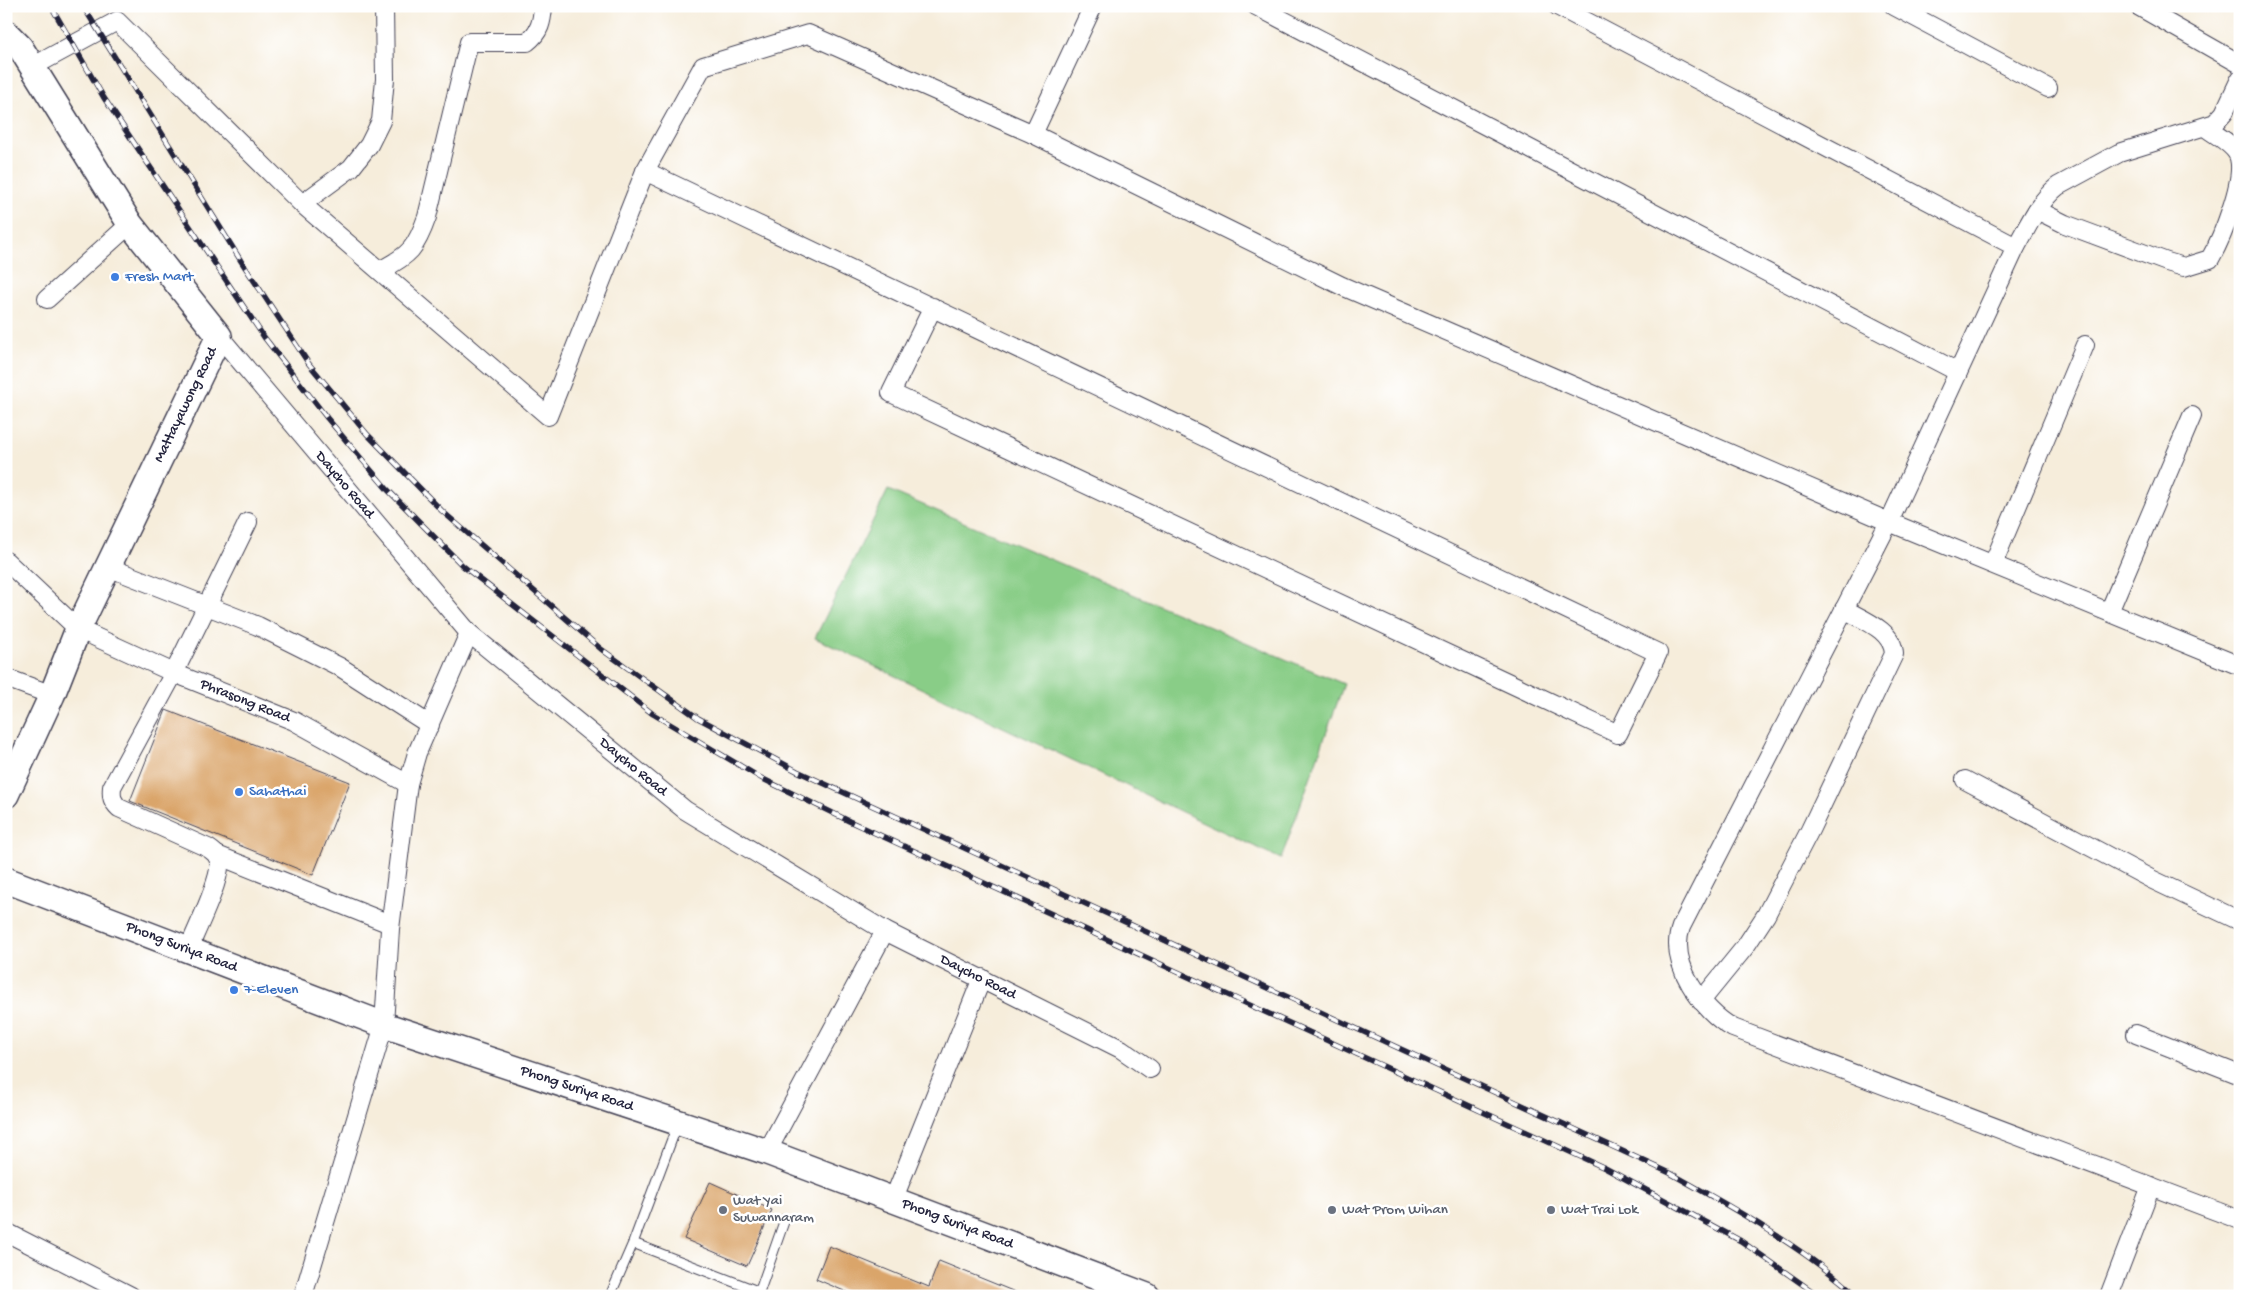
<svg xmlns="http://www.w3.org/2000/svg" width="2246" height="1302" font-family="'Gochi Hand',sans-serif">
	<style>
		.green { fill: #89cd87; stroke: #567861 }
		.building { fill: #daa56b }
		.lines { fill: none; stroke-linecap: round; stroke-linejoin: round }
		.service-casing { stroke: #424053; stroke-width: 11 }
		.minor-casing { stroke: #424053; stroke-width: 20 }
		.secondary-casing { stroke: #424053; stroke-width: 28 }
		.service { stroke: #fff; stroke-width: 9 }
		.minor { stroke: #fff; stroke-width: 18 }
		.secondary { stroke: #fff; stroke-width: 25 }
		.rail-casing { stroke: #22223b; stroke-width: 5.5 }
		.rail { stroke: #fff; stroke-width: 4; stroke-dasharray: 11; stroke-linecap: butt }
		.shop-dot { fill: #3f7fe0; stroke: #fff; stroke-width: 2 }
		.worship-dot { fill: #6b7280; stroke: #fff; stroke-width: 2 }
		.labels { text-anchor: middle; dominant-baseline: central; stroke-width: 5; stroke-linejoin: round; paint-order: stroke }
		.shop-label { font-size: 15px; fill: #366cbe; stroke: #fff; text-anchor: start }
		.street-label { font-size: 15px; fill: #22223b; stroke: #fff }
		.worship-label { font-size: 15px; fill: #5b616d; stroke: #fff; text-anchor: start }
	</style>
	<rect width="100%" height="100%" fill="#fff"/>
	<filter id="ink" filterUnits="userSpaceOnUse"><feTurbulence type="fractalNoise" baseFrequency=".02" numOctaves="2"/><feDisplacementMap in="SourceGraphic" scale="10" xChannelSelector="R" yChannelSelector="G"/><feConvolveMatrix kernelMatrix="1 2 1 2 8 2 1 2 1" color-interpolation-filters="sRGB"/></filter>
	<filter id="wash" filterUnits="userSpaceOnUse"><feTurbulence type="fractalNoise" baseFrequency=".0096" numOctaves="4" result="noise"/><feDisplacementMap in="SourceGraphic" scale="20" xChannelSelector="R" yChannelSelector="G"/><feGaussianBlur stdDeviation="1.12" result="paint"/><feColorMatrix in="noise" values="0 0 0 0 0 0 0 0 0 0 0 0 0 0 0 0 0 1.4 0 .05"/><feComposite in="paint" operator="in"/></filter>
	<g filter="url(#wash)">
		<rect width="100%" height="100%" fill="#f6eddb"/>
		<path class="green" d="M888,490L1344,684L1281,859L815,638Z"/>
		<g id="blocks">
			<path class="building" d="M166,710L350,782L313,875L130,801Z
				M710,1182L772,1210L747,1266L684,1239Z
				M829,1246L929,1287L939,1261L1025,1296H856L816,1279Z"/>
		</g>
	</g>
	<g filter="url(#ink)">
		<use href="#blocks" fill-opacity="0" stroke="#424053" stroke-width="1"/>
		<g class="lines">
			<defs>
				<path id="service" d="M633,1243L760,1292
					M610,1296L633,1243L678,1123
					M758,1296L785,1219"/>
				<g id="minor">
					<path d="M1256,6L1958,372"/>
					<path d="M1557,6L2016,247"/>
					<path d="M1894,6L2048,88"/>
					<path d="M2138,6L2240,64"/>
					<path d="M32,67L117,21L302,204L548,416L645,171L703,66L808,34L1033,134L1342,286L1889,522L2240,666"/>
					<path d="M2240,79L2224,113L2215,123L2119,153L2058,186C2039,201 2028,226 2016,247L1889,522L1681,927C1668,963 1702,1011 1733,1028L2240,1220"/>
					<path d="M1033,134L1093,6"/>
					<path d="M645,171L1658,653L1618,734L891,393L933,307"/>
					<path d="M302,204L351,168L369,145L381,121L385,79L384,6"/>
					<path d="M2037,210L2065,224L2167,262L2184,267L2210,259C2222,238 2245,181 2239,158C2236,145 2215,135 2205,127"/>
					<path d="M381,270C410,255 416,248 427,217L469,42H527C540,32 542,22 543,6"/>
					<path d="M47,299L130,224"/>
					<path id="s1" d="M219,336L469,633L685,810L885,931L1121,1049L1150,1069"/>
					<path id="s2" d="M6,561L78,629L174,673L294,721L408,784"/>
					<path d="M1993,564L2085,345"/>
					<path d="M108,567L258,626L340,667L430,725"/>
					<path d="M2109,612L2192,416"/>
					<path d="M6,678L52,695"/>
					<path d="M1965,780L2151,879L2240,921"/>
					<path d="M217,855L390,924"/>
					<path d="M188,950C195,933 222,878 219,862C218,855 214,852 208,848L119,808C112,801 111,797 112,787L174,673L248,522"/>
					<path d="M1701,1001L1745,947L1766,915L1810,830L1894,654C1893,630 1863,620 1844,609"/>
					<path d="M2136,1034L2240,1075"/>
					<path d="M767,1152L885,931"/>
					<path d="M894,1198L982,978"/>
					<path d="M6,1232L131,1296"/>
					<path d="M303,1296L384,1025L390,929L408,784L417,753L469,633"/>
					<path d="M2109,1296L2151,1186"/>
				</g>
				<g id="secondary">
					<path d="M6,33L20,47L130,224L219,336L78,629L52,695L6,795"/>
					<path id="s3" d="M6,880L384,1025L767,1152L1147,1296"/>
				</g>
			</defs>
			<use href="#service" class="service-casing"/>
			<use href="#minor" class="minor-casing"/>
			<use href="#secondary" class="secondary-casing"/>
			<use href="#service" class="service"/>
			<use href="#minor" class="minor"/>
			<use href="#secondary" class="secondary"/>
			<defs>
				<path id="rail" d="M51,6L104,98L264,337L327,418L387,489L463,566L653,714L761,778L849,821L1605,1168L1741,1241L1819,1296
					M83,6L241,261L309,364L367,434L442,511L601,649L698,718L797,771L1670,1173C1735,1209 1801,1246 1858,1296"/>
			</defs>
			<use href="#rail" class="rail-casing"/>
			<use href="#rail" class="rail"/>
		</g>
	</g>
	<g class="shop-dot">
		<circle cx="115" cy="277" r="5"/>
		<circle cx="239" cy="792" r="5"/>
		<circle cx="234" cy="990" r="5"/>
	</g>
	<g class="worship-dot">
		<circle cx="723" cy="1210" r="5"/>
		<circle cx="1332" cy="1210" r="5"/>
		<circle cx="1551" cy="1210" r="5"/>
	</g>
	<g class="labels">
		<g class="shop-label">
			<text x="125" y="277">Fresh Mart</text>
			<text x="249" y="792">Sahathai</text>
			<text x="244" y="990">7-Eleven</text>
		</g>
		<g class="street-label">
			<text transform="translate(186 405) rotate(-64)">Mattayawong Road</text>
			<text stroke="none"><textPath href="#s1" startOffset="195">Daycho Road</textPath></text>
			<text stroke="none"><textPath href="#s2" startOffset="281">Phrasong Road</textPath></text>
			<text stroke="none"><textPath href="#s1" startOffset="600">Daycho Road</textPath></text>
			<text stroke="none"><textPath href="#s3" startOffset="188">Phong Suriya Road</textPath></text>
			<text stroke="none"><textPath href="#s1" startOffset="1005">Daycho Road</textPath></text>
			<text stroke="none"><textPath href="#s3" startOffset="608">Phong Suriya Road</textPath></text>
			<text stroke="none"><textPath href="#s3" startOffset="1012">Phong Suriya Road</textPath></text>
		</g>
		<g class="worship-label">
			<text x="733" y="1201">Wat Yai<tspan x="733" dy="17">Suwannaram</tspan></text>
			<text x="1342" y="1210">Wat Prom Wihan</text>
			<text x="1561" y="1210">Wat Trai Lok</text>
		</g>
	</g>
	<rect width="2246" height="1302" fill="none" stroke="#fff" stroke-width="25"/>
</svg>
